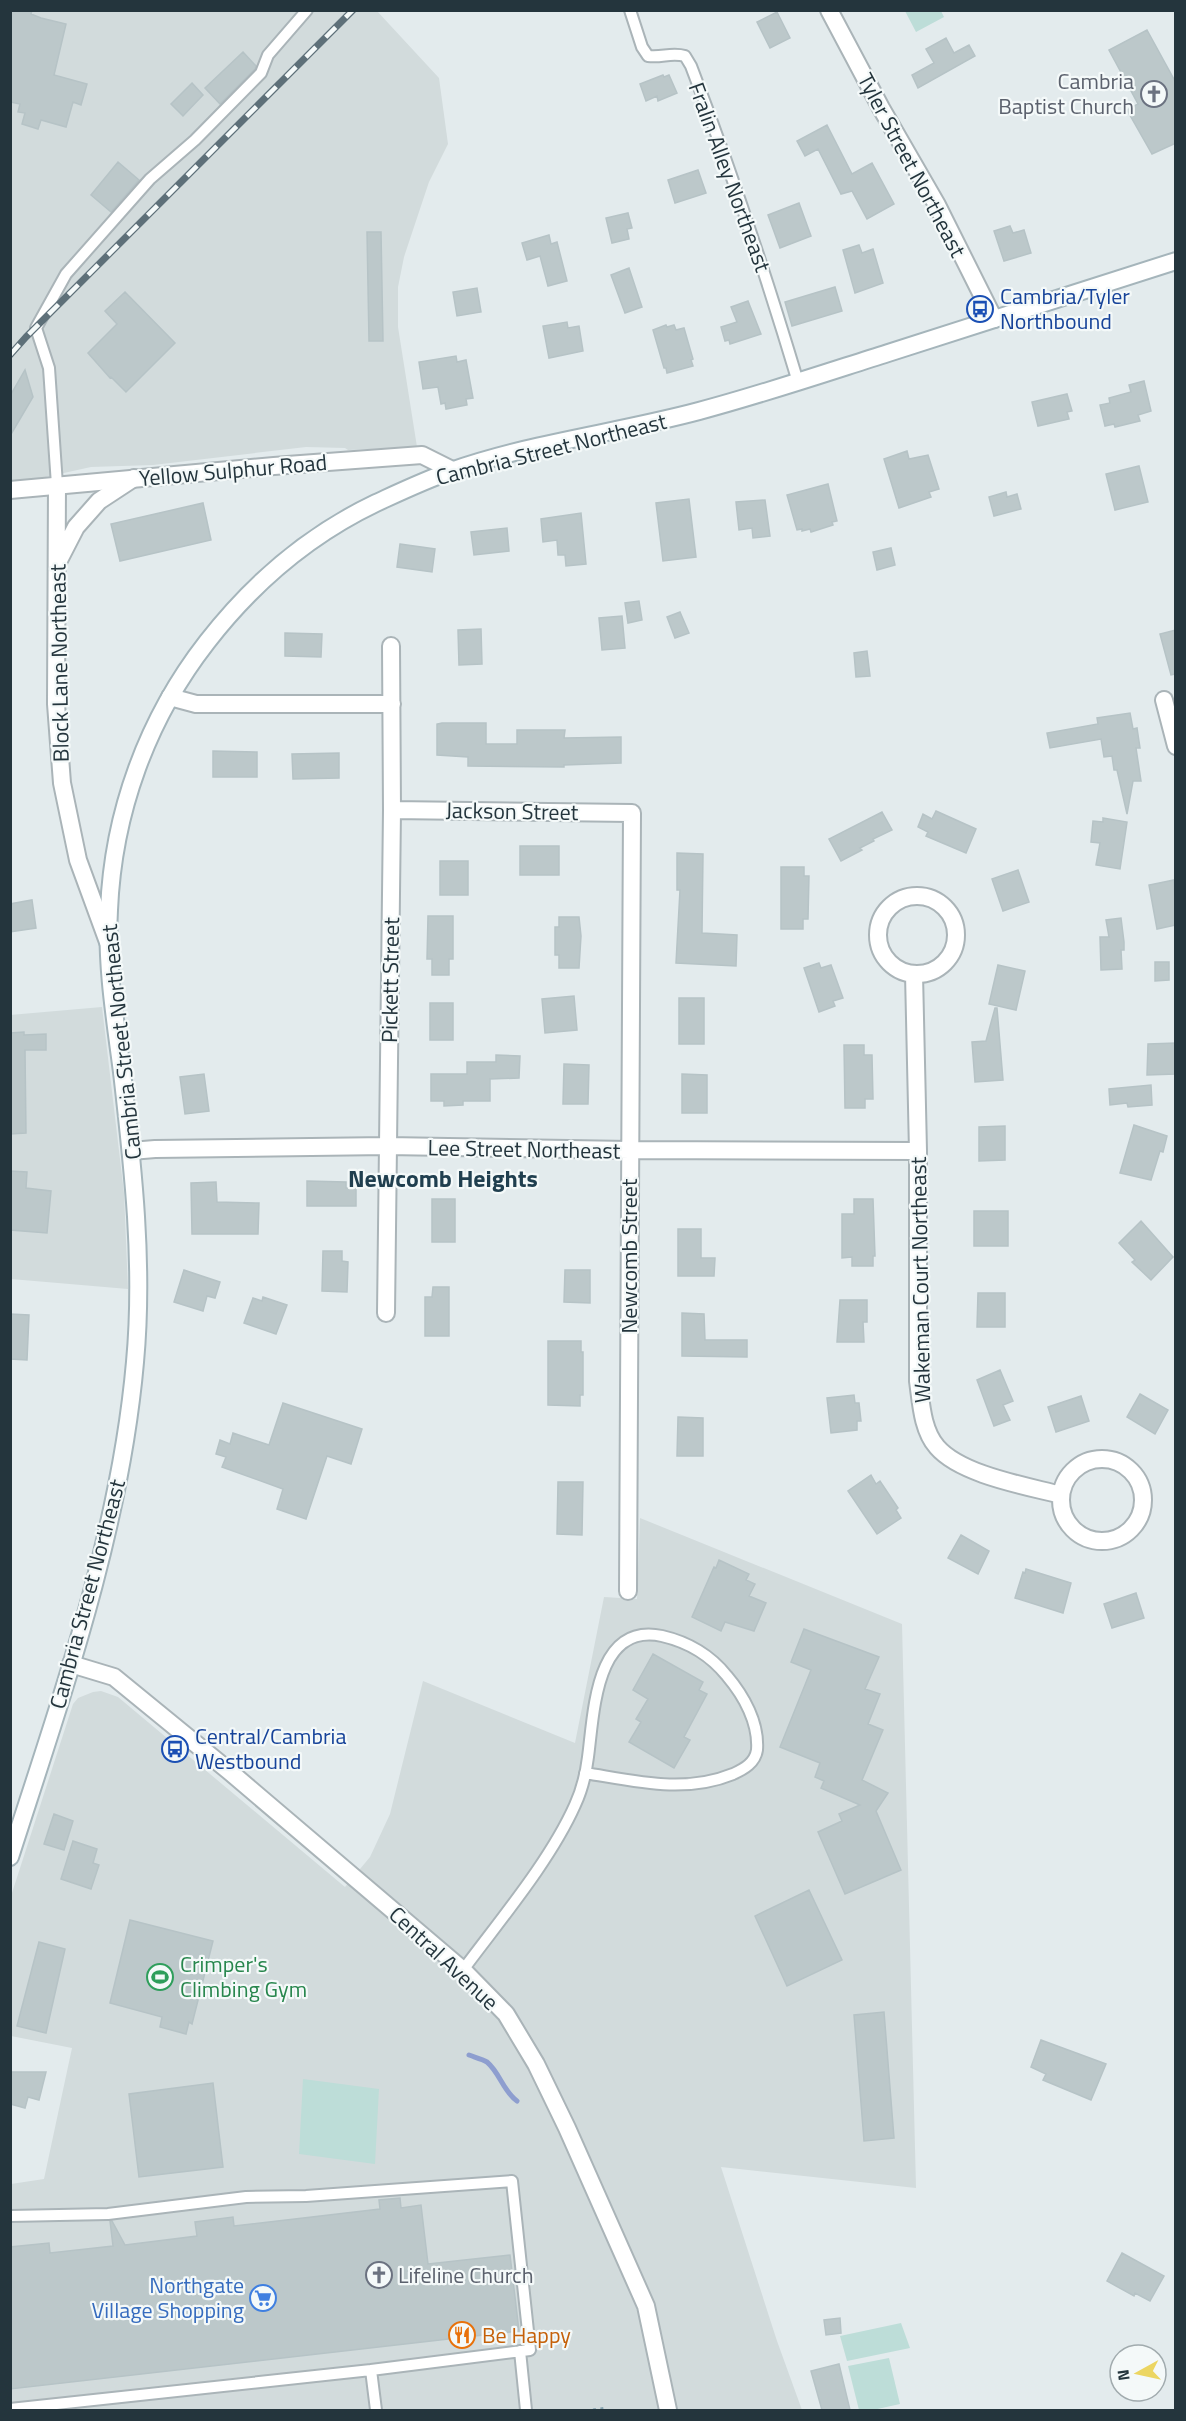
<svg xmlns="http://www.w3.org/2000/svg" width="1186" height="2421" font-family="'Titillium Web',sans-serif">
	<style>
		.built { fill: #d2dbdc }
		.green { fill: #bdddd8 }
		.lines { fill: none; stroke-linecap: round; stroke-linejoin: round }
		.stream { stroke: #8e9ecf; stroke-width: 5 }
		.building { fill: #bcc8ca; stroke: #b6c3c6; stroke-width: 1.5 }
		.service-casing { stroke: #aab4b8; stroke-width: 14 }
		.minor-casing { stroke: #aab4b8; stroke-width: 20 }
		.tertiary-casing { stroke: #aab4b8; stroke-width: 20 }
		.secondary-casing { stroke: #a5b5bb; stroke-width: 20 }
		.path { stroke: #85a3af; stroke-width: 3; stroke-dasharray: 3 4.5; stroke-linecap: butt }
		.service { stroke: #fff; stroke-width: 10 }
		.minor { stroke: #fff; stroke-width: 16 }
		.tertiary { stroke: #fff; stroke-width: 16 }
		.secondary { stroke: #fff; stroke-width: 16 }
		.rail-casing { stroke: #5e7079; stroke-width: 7 }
		.rail { stroke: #f4f9f9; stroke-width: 4.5; stroke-dasharray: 14; stroke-linecap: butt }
		.labels { text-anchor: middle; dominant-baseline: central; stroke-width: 4.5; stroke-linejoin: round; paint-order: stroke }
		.worship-label { font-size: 22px; fill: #5b616d; stroke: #f4f9f9; text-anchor: end }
		.street-label { font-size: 22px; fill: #24353d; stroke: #f4f9f9 }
		.transit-label { font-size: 22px; fill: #164399; stroke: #f4f9f9; text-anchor: start }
		.leisure-label { font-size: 22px; fill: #27864d; stroke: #f4f9f9; text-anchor: start }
		.shop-label { font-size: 22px; fill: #366cbe; stroke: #f4f9f9; text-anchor: end }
		.food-label { font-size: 22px; fill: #c56008; stroke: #f4f9f9; text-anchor: start }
		.neighbourhood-label { font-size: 24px; font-weight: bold; fill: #203f4f; stroke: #f4f9f9 }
	</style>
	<rect width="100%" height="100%" fill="#e3ebed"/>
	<path class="built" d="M11,11H377L439,78L448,144L429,182L404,257L398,287V327L417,447L348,450L345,448L306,447L153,465L91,467L41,478L11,481Z
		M102,1007L124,1193L128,1289L11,1279L10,1015Z
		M640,1518L902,1624L916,2188L721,2167L777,2341L802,2410H11V2184L44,2179L72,2048L11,2036V1896L73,1704L78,1698L93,1692L101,1691L118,1697L345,1887L370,1857L390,1814L423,1681L575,1743L604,1597L637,1599Z"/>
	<path class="green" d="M905,11H941L944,17L916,32Z
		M303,2079L379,2089L375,2164L299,2154Z
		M901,2323L910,2348L847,2361L840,2336Z
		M889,2358L900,2404L873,2410H859L848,2366Z"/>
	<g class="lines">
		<path class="stream" d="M469,2055C474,2057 482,2059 487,2062C500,2073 503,2091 517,2101"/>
	</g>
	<path class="building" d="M10,10H32L31,14L41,18L66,24L54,75L87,84L81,105L73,102L66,127L41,120L38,129L22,124L25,113L18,112L20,104L10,102Z
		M777,12L790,38L770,48L757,22Z
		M1147,30L1176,83V143L1152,154L1127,110L1138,104L1109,50Z
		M946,38L954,53L969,45L975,56L918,88L912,75L934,63L926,49Z
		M243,52L256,66L255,69L220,104L205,88Z
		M663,75L664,77L669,75L677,93L658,101L657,96L646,101L640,84Z
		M192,83L203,95L183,116L171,104Z
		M827,125L852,174L872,163L894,204L867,219L852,191L841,194L818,149L805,156L797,141Z
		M118,162L139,180L111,212L91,195Z
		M698,170L706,193L675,203L668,180Z
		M799,203L811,236L780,248L768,215Z
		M628,213L632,228L627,229L629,239L612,243L606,218Z
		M1010,226L1013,233L1024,230L1031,253L1004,261L994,231Z
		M367,232H381L383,341H369Z
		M549,235L551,244L557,242L567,281L548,286L540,256L527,260L522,243Z
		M859,245L862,253L873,249L883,283L855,293L843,250Z
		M629,268L642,307L625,313L611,275Z
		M835,287L842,311L792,326L785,302Z
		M477,288L481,312L457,316L453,292Z
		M125,292L175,343L126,392L111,377L110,378L88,353L117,324L105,311Z
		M748,301L761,334L730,344L729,340L725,341L721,327L737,322L731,307Z
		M567,322L568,328L579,326L583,351L549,358L543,326Z
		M666,325L667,327L674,325L676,330L684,328L693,359L691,360L693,366L667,373L666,368H664L653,330Z
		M456,356L457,362L466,360L473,398L466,399L467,405L446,409L445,403L441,404L438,387L423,389L419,362Z
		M25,370L33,397L10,436V396Z
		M1144,381L1151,411L1138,415L1140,421L1115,427L1114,424L1105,426L1100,405L1110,403L1109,398L1131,392L1129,385Z
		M1067,394L1072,411L1067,412L1069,419L1038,426L1032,402Z
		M907,451L909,459L928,455L939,489L929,492L931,497L899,508L884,459Z
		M1139,466L1148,502L1115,510L1106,474Z
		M828,484L837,521L832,522L833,525L811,532L810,529L802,531V529L797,530L787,495Z
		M1006,492L1007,497L1017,494L1021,509L994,516L989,497Z
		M689,499L696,557L663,561L656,503Z
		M765,500L770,536L753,538L752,528L739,530L736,502Z
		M203,503L211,540L120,561L111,524Z
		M581,513L586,564L566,566L565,555H558L557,540L543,542L541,519Z
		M507,528L509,551L474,555L471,532Z
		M400,544L435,549L432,572L397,567Z
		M891,548L895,565L877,570L873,552Z
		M639,601L642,620L628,623L625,603Z
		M680,612L689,633L675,638L667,617Z
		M622,616L625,648L602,650L599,618Z
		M481,629L482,664L459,665L458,630Z
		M1176,630V674L1171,675L1160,634Z
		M285,633L322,634L321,657L285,656Z
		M867,651L870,676L856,677L854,653Z
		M1130,713L1133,729L1137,728L1140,748H1136L1141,781H1133L1127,814L1117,770H1114L1112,756L1104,757L1101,739L1050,748L1047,733L1098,724L1097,718Z
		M442,723H486V744H517V730H565L564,738L621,737V763L564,765V767L468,766V757L437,755V724Z
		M213,751L257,752V777H213Z
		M339,753V778L293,779L292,754Z
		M936,811L976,829L966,853L926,836L928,832L918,827L923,814L932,819Z
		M882,812L892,830L873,839L874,841L860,848L862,850L841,861L829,839Z
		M1103,818L1127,822L1120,869L1096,865L1100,843L1091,842L1093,821L1103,822Z
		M520,846H559V875H520Z
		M677,853L703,854L702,933L737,935L736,966L676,963L680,890H677Z
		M440,861H468V895H440Z
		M781,867H804V876H809L808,919H803V929H781Z
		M1018,870L1029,902L1003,911L992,879Z
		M1174,880L1176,925L1157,929L1149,885Z
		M32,900L36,928L10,932V904Z
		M428,916H453V959H449V975H432V959H427Z
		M559,917H579L581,936L579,968H559V955H555V927H559Z
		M1121,918L1124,942V950H1121L1122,969L1101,970L1100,937H1109L1106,920Z
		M1155,962H1169V980L1155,981Z
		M819,963L821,968L831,965L843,998L833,1001L835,1006L819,1012L804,968Z
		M998,965L1025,971L1016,1010L989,1004Z
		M574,996L577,1030L545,1033L542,999Z
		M679,998H704V1044H679Z
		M430,1003H453V1040H430Z
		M995,1008H997L1003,1080L975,1082L972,1042L986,1041Z
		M24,1032V1035L46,1034V1050H25L26,1133L10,1134V1033Z
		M1176,1043V1074L1147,1075L1148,1044Z
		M844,1045H864V1055H872L873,1099H865V1108H845Z
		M496,1055L520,1056L519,1078L490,1079V1101H463V1105L444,1106V1101H431V1074H467V1062H496Z
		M564,1064L589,1065L588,1104H563Z
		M204,1074L209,1111L185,1114L180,1077Z
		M682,1074L707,1075V1113H682Z
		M1151,1085L1152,1105L1128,1107L1127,1103L1110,1105L1109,1089Z
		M1134,1125L1167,1136L1163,1152L1160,1151L1151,1180L1120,1173Z
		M1005,1126V1160L979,1161V1127Z
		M10,1171L27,1172L26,1188L51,1191L47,1233L10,1230Z
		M307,1181L346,1182V1188H356V1206H307Z
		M216,1182L217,1202L259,1203L258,1234H192L191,1183Z
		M432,1199H455V1242H432Z
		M854,1199H873L875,1256H873V1266H852V1257L842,1258V1214H854Z
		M974,1211H1008V1246H974Z
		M1141,1221L1173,1257L1151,1280L1132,1262L1135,1260L1119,1243Z
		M678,1229H701V1258H715L714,1276H678Z
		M323,1251H342V1261L348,1262L347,1292L322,1291Z
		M184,1270L220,1282L215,1298L207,1296L203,1311L174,1302Z
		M565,1270H590V1303L564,1302Z
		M433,1287H449V1336H425V1297H432Z
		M978,1293H1005V1327H977Z
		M263,1297L287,1305L276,1334L244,1323L253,1298L262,1301Z
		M840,1300H867V1322H863L864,1342H837Z
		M682,1313L704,1314L705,1340H747V1357L682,1356Z
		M10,1314L29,1315L27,1360L10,1359Z
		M548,1341H581V1352H583V1395H580V1406L548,1405Z
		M1000,1370L1013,1401L1003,1405L1010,1420L994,1426L977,1380Z
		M1140,1394L1168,1410L1155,1434L1127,1417Z
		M854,1395L855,1403H859L861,1421H857V1430L831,1433L827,1398Z
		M1081,1396L1089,1421L1056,1432L1048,1407Z
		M283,1403L362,1429L351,1464L327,1456L306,1519L277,1509L283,1489L222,1467L226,1457L216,1454L220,1440L230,1444L233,1433L269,1445Z
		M678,1417L703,1418V1456H677Z
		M871,1475L876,1484L880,1481L898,1508L896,1510L901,1518L877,1534L848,1491Z
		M558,1482H583L582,1535L557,1534Z
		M961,1535L989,1551L978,1574L948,1558Z
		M719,1560L749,1574L746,1580L755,1584L749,1596L766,1603L754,1631L725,1622L721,1631L692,1617L714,1567L716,1568Z
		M1026,1569L1071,1583L1063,1613L1015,1598L1023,1572L1025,1573Z
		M1136,1593L1144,1618L1112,1628L1104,1604Z
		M804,1629L879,1657L865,1689L880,1694L868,1724L883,1730L862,1780L888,1793L876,1811L901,1870L845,1894L818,1832L842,1821L839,1814L860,1805L821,1788L824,1781L815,1777L820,1763L780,1747L811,1670L791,1662Z
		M653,1654L703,1682L699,1690L707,1694L684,1737L690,1740L674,1768L629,1742L641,1722L636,1719L648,1699L633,1690Z
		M54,1814L73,1821L64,1850L44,1844Z
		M73,1841L97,1849L93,1863L99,1865L91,1889L61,1879Z
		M809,1890L842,1960L787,1986L755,1916Z
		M130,1920L213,1941L192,2024L189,2022L186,2034L160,2027L162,2017L110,2003Z
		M39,1942L65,1949L46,2033L17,2026Z
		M884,2012L894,2138L864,2141L854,2015Z
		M1041,2040L1106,2064L1091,2100L1043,2080L1046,2074L1031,2067Z
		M10,2072H46L39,2100L28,2097L25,2108L10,2104Z
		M213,2083L223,2167L139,2177L129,2094Z
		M400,2198L401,2208L421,2205L428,2264L510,2255L519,2331L10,2389V2247L49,2243L50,2253L113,2246L110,2221H112L125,2245L197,2236L195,2222L233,2217L234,2226L380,2209L379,2200Z
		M1122,2253L1164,2276L1150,2301L1135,2293L1134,2296L1107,2281Z
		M840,2318L841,2333L826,2335L824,2320Z
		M839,2364L850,2410H822L811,2371Z"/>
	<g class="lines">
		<defs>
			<path id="service" d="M630,10L642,47L648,56C662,58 671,52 685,56L691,66C731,170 766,275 798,382
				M57,485L49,368L36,328L66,274L150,179L195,140L261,73L268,55L307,10
				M463,1970C500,1920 550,1861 575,1805C582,1790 586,1773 588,1757C594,1713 595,1622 662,1636C688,1642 711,1656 727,1676C744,1696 759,1723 757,1750C755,1763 744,1769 733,1774C684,1794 635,1781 585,1773
				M10,2216L108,2214L246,2197L306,2196L512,2181L530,2350L371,2370
				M520,2351L526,2410
				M10,2409L371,2370L376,2410"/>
			<path id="minor" d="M829,10L881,108L937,205L994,319
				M57,485L56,704L62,783L78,860L108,942
				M58,562L76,527L99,501L134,478
				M170,697L196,704H392
				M1164,700L1176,746
				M392,810L632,813L628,1591
				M878 935a39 39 0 1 1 78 0a39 39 0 1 1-78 0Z
				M914,974L918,1151V1381C921,1402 922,1430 937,1447C961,1475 1027,1486 1061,1495
				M131,1151L155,1149L387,1146L629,1150L918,1151
				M386,1313L392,810L391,646
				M1061 1500a41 41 0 1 1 82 0a41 41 0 1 1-82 0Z
				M71,1664L114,1677L229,1771L463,1970L506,2014L536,2064L567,2128L646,2306L668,2410"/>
			<path id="tertiary" d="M10,490L274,466L422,455L452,470"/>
			<path id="secondary" d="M10,1857C62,1695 120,1532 135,1362C144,1265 133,1168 122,1072C115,1019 106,964 109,910C113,813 147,719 207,642C252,584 309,535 376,503C400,492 425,480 451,471C530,443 617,433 699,411C763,394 825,373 888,353C984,323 1080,292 1176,261"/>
		</defs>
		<use href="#service" class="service-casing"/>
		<use href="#minor" class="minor-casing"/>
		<use href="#tertiary" class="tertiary-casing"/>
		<use href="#secondary" class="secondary-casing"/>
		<path class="path" d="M593,2410L607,2408"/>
		<use href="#service" class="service"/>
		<use href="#minor" class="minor"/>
		<use href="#tertiary" class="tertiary"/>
		<use href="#secondary" class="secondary"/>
		<defs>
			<path id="rail" d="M10,355L26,337L353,10"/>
		</defs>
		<use href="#rail" class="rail-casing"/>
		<use href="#rail" class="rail"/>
	</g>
	<defs>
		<symbol id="church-ring" viewBox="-11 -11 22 22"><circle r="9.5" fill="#f4f9f9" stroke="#6b7280" stroke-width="1.5"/><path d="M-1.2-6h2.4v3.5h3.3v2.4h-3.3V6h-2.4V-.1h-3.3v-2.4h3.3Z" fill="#6b7280"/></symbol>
		<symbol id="bus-ring" viewBox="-11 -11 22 22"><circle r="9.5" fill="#f4f9f9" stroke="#1a4fb4" stroke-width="1.5"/><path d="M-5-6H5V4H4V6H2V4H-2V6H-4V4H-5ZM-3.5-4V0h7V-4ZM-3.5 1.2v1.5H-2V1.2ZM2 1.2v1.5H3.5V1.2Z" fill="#1a4fb4"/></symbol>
		<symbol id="stadium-ring" viewBox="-11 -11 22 22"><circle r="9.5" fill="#f4f9f9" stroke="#2e9e5b" stroke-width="1.5"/><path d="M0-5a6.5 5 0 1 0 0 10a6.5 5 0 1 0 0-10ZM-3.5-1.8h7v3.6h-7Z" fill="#2e9e5b"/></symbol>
		<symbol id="supermarket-ring" viewBox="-11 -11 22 22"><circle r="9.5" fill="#f4f9f9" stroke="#3f7fe0" stroke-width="1.5"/><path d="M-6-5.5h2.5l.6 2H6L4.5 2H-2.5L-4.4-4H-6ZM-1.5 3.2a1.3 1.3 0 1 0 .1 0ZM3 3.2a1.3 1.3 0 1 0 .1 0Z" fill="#3f7fe0"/></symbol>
		<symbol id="restaurant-ring" viewBox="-11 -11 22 22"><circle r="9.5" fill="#f4f9f9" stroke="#e8710a" stroke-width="1.5"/><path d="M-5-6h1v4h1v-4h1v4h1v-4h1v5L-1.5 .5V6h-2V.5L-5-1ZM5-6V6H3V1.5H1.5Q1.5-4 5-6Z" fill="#e8710a"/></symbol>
	</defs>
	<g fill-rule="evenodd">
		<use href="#church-ring" x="1139" y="79" width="30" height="30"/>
		<use href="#bus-ring" x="965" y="294" width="30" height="30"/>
		<use href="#bus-ring" x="160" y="1734" width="30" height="30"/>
		<use href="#stadium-ring" x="145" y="1962" width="30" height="30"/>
		<use href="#church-ring" x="364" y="2260" width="30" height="30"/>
		<use href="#supermarket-ring" x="248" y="2283" width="30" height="30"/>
		<use href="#restaurant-ring" x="447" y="2320" width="30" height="30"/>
	</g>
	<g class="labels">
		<g class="worship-label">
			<text x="1134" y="81">Cambria<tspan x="1134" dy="25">Baptist Church</tspan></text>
			<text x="398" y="2275" text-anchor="start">Lifeline Church</text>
		</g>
		<g class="street-label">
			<text transform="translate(912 165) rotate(62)">Tyler Street Northeast</text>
			<text transform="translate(730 177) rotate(70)">Fralin Alley Northeast</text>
			<text transform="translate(551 449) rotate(-14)">Cambria Street Northeast</text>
			<text transform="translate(233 470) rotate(-5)">Yellow Sulphur Road</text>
			<text transform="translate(59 663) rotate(-91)">Block Lane Northeast</text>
			<text transform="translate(512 811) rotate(1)">Jackson Street</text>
			<text transform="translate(390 980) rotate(-89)">Pickett Street</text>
			<text transform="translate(121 1042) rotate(-96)">Cambria Street Northeast</text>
			<text transform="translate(524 1149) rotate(1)">Lee Street Northeast</text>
			<text transform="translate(629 1256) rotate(-90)">Newcomb Street</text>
			<text transform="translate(920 1280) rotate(-91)">Wakeman Court Northeast</text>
			<text transform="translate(87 1594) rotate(-75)">Cambria Street Northeast</text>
			<text transform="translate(444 1958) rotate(43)">Central Avenue</text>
		</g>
		<g class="transit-label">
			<text x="1000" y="296">Cambria/Tyler<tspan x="1000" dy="25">Northbound</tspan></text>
			<text x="195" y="1736">Central/Cambria<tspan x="195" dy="25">Westbound</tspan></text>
		</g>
		<g class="leisure-label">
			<text x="180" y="1964">Crimper's<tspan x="180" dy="25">Climbing Gym</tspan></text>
		</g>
		<g class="shop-label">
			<text x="244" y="2285">Northgate<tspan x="244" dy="25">Village Shopping</tspan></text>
		</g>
		<g class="food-label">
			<text x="482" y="2335">Be Happy</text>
		</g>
		<g class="neighbourhood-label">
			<text x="443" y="1178">Newcomb Heights</text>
		</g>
	</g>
	<rect width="1186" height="2421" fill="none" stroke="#24353d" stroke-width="24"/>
	<g transform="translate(1138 2373) rotate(262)"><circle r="28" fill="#f4f9f9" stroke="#a1abae" stroke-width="1.5"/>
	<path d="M0-4.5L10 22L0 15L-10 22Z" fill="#ecd662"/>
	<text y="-9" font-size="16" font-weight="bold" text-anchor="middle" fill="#24353d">N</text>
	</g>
</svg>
